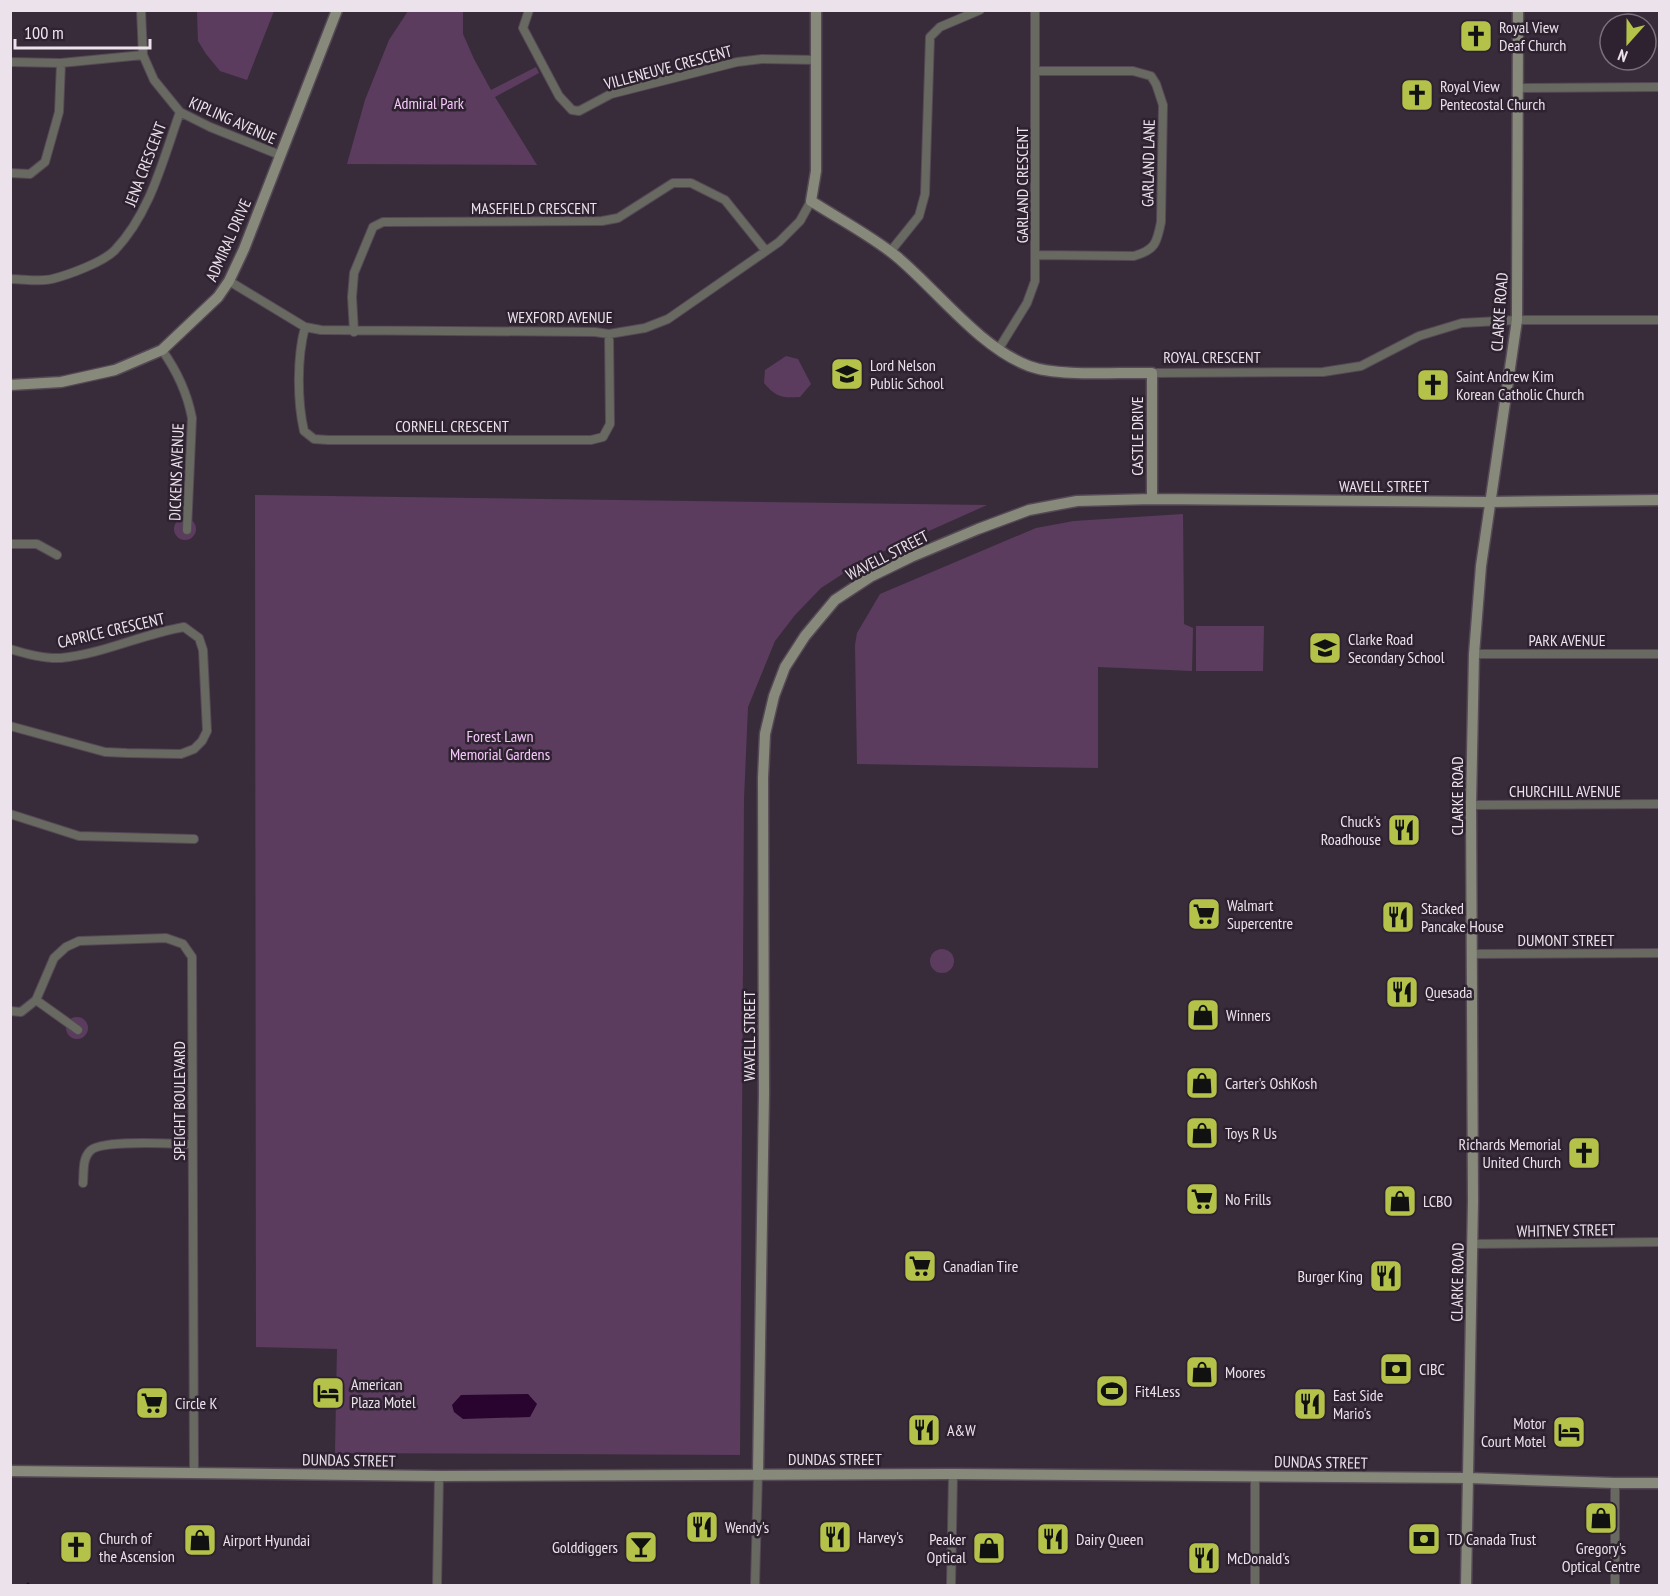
<svg xmlns="http://www.w3.org/2000/svg" width="1670" height="1596" font-family="'PT Sans Narrow',sans-serif">
	<style>
		.green { fill: #5b3c5f }
		.water { fill: #29042e }
		.lines { fill: none; stroke-linecap: round; stroke-linejoin: round }
		.stream { stroke: #29042e; stroke-width: 3 }
		.street-casing { stroke: #554956; stroke-width: 10 }
		.secondary-casing { stroke: #554956; stroke-width: 13 }
		.street { stroke: #686a61; stroke-width: 8 }
		.secondary { stroke: #878a7b; stroke-width: 10 }
		.labels { text-anchor: middle; dominant-baseline: central; stroke-width: 5; stroke-linejoin: round; paint-order: stroke }
		.poi-label { font-size: 16px; fill: #ebe2ec; stroke: #2e2230; text-anchor: start }
		.street-label { font-size: 16px; fill: #ebe2ec; stroke: #2e2230 }
		.park-label { font-size: 16px; fill: #f6c9fc; stroke: #2e2230 }
	</style>
	<rect width="100%" height="100%" fill="#392c3a"/>
	<path class="green" d="M197,11H274L247,80L220,71L206,54L198,41Z
		M408,11H463V34L474,59L491,90L536,67L539,73L495,97L537,165L347,164L365,100L389,40Z
		M786,356L798,359L811,384L800,397C781,398 776,397 764,383L765,370Z
		M255,495L987,505L864,560L821,588L795,615L775,641L748,707L744,799L740,1455L335,1453L337,1349L256,1347Z
		M1183,514L1184,624L1193,628L1192,671L1098,667V768L857,764L855,645L857,633L880,594L1036,528L1074,521Z
		M174 529a11 11 0 1 1 22 0a11 11 0 1 1-22 0Z
		M1196,626H1264L1263,671H1196Z
		M930 961a12 12 0 1 1 24 0a12 12 0 1 1-24 0Z
		M66 1028a11 11 0 1 1 22 0a11 11 0 1 1-22 0Z"/>
	<path class="water" d="M528,1394L537,1404L530,1417L463,1419L454,1412L452,1405L461,1395Z"/>
	<g class="lines">
		<path class="stream" d="M28,1586V1584"/>
		<defs>
			<path id="street" d="M141,10L143,55L154,80L180,112L210,127L280,155
				M529,10L523,28L559,96L572,110L579,111L611,94L737,62L762,59L817,60
				M10,62L61,63L143,55
				M1517,88L1660,87
				M10,173L30,174L45,162L59,112L61,63
				M890,252L919,216L925,194L930,37L940,27L980,10
				M1035,255L1134,256C1155,250 1157,243 1161,222L1163,105L1156,84L1151,76L1133,71H1036
				M10,279C24,279 40,282 52,279C68,275 104,262 115,250C151,212 163,159 180,112
				M229,281L305,327L321,330L595,332L609,334L645,328L668,319L779,242L800,221L811,201
				M305,327C297,357 297,400 304,431L314,439L328,440H591L603,437L610,424L609,334
				M354,332L352,297L354,273L373,227L383,222L602,221L618,218L673,183H691L725,200L766,251
				M162,350C177,371 187,392 192,418L187,530
				M998,350L1027,303L1035,281V10
				M1152,373L1323,372L1361,366L1419,336L1462,323L1517,320H1660
				M10,544H37L57,555
				M10,649C26,654 45,659 61,658C103,654 142,634 184,627L199,638L203,650L207,731L202,741L194,749L181,754L127,753L105,752L10,726
				M1474,654H1660
				M1471,805L1660,804
				M10,814L79,836L194,839
				M1472,954L1660,953
				M36,1000L78,1030
				M10,1011L21,1012L36,1000L54,958L66,947L79,941L166,938L183,944L192,957L194,1473
				M83,1183C84,1173 82,1159 90,1151C101,1139 173,1144 192,1144
				M1472,1244L1660,1242
				M437,1586L439,1476
				M756,1586L755,1584L758,1473
				M951,1586L953,1474
				M1255,1586V1477
				M1615,1586V1483"/>
			<path id="secondary" d="M816,10V171L811,201C839,219 870,235 896,256C937,290 979,347 1029,366C1058,377 1119,372 1152,373V499
				M10,385L61,382L115,370L162,350L218,297L229,281L244,249L337,10
				M10,1471L439,1476L953,1474L1469,1478L1615,1483H1660
				M758,1473L764,1093L763,778L765,734L774,696L785,667L805,636L835,600L870,577L911,557L978,529L1029,510L1077,501L1152,499L1489,502L1660,500
				M1466,1586L1473,1201L1471,805L1474,654L1481,566L1517,320L1518,10"/>
		</defs>
		<use href="#street" class="street-casing"/>
		<use href="#secondary" class="secondary-casing"/>
		<use href="#street" class="street"/>
		<use href="#secondary" class="secondary"/>
	</g>
	<defs>
		<symbol id="church-square" viewBox="-11 -11 22 22"><rect x="-9" y="-9" width="18" height="18" rx="4" fill="#b4c24a" stroke="#2e2230"/><path d="M-1.2-6h2.4v3.5h3.3v2.4h-3.3V6h-2.4V-.1h-3.3v-2.4h3.3Z" fill="#111"/></symbol>
		<symbol id="school-square" viewBox="-11 -11 22 22"><rect x="-9" y="-9" width="18" height="18" rx="4" fill="#b4c24a" stroke="#2e2230"/><path d="M0-5L7-2L0 1L-7-2ZM-4 1L0 2.5L4 1V4Q0 6-4 4Z" fill="#111"/></symbol>
		<symbol id="restaurant-square" viewBox="-11 -11 22 22"><rect x="-9" y="-9" width="18" height="18" rx="4" fill="#b4c24a" stroke="#2e2230"/><path d="M-5-6h1v4h1v-4h1v4h1v-4h1v5L-1.5 .5V6h-2V.5L-5-1ZM5-6V6H3V1.5H1.5Q1.5-4 5-6Z" fill="#111"/></symbol>
		<symbol id="supermarket-square" viewBox="-11 -11 22 22"><rect x="-9" y="-9" width="18" height="18" rx="4" fill="#b4c24a" stroke="#2e2230"/><path d="M-6-5.5h2.5l.6 2H6L4.5 2H-2.5L-4.4-4H-6ZM-1.5 3.2a1.3 1.3 0 1 0 .1 0ZM3 3.2a1.3 1.3 0 1 0 .1 0Z" fill="#111"/></symbol>
		<symbol id="shop-square" viewBox="-11 -11 22 22"><rect x="-9" y="-9" width="18" height="18" rx="4" fill="#b4c24a" stroke="#2e2230"/><path d="M-5-2.5h2.3a2.7 3.5 0 0 1 5.4 0H5L5.5 6h-11ZM-1.5-2.5h3a1.5 2.3 0 0 0-3 0Z" fill="#111"/></symbol>
		<symbol id="bank-square" viewBox="-11 -11 22 22"><rect x="-9" y="-9" width="18" height="18" rx="4" fill="#b4c24a" stroke="#2e2230"/><path d="M-6-4H6V4H-6ZM0-2.3a2.3 2.3 0 1 0 0 4.6a2.3 2.3 0 1 0 0-4.6Z" fill="#111"/></symbol>
		<symbol id="stadium-square" viewBox="-11 -11 22 22"><rect x="-9" y="-9" width="18" height="18" rx="4" fill="#b4c24a" stroke="#2e2230"/><path d="M0-5a6.5 5 0 1 0 0 10a6.5 5 0 1 0 0-10ZM-3.5-1.8h7v3.6h-7Z" fill="#111"/></symbol>
		<symbol id="hotel-square" viewBox="-11 -11 22 22"><rect x="-9" y="-9" width="18" height="18" rx="4" fill="#b4c24a" stroke="#2e2230"/><path d="M-6-4.5h1.5V1H6V5H4.5V3h-9V5H-6ZM-4 0a1.8 1.8 0 1 1 3.6 0ZM.5 0V-2.5h3Q6-2.5 6 0Z" fill="#111"/></symbol>
		<symbol id="bar-square" viewBox="-11 -11 22 22"><rect x="-9" y="-9" width="18" height="18" rx="4" fill="#b4c24a" stroke="#2e2230"/><path d="M-6-5H6L.8 .8V4.5H3.5V6h-7V4.5H-.8V.8Z" fill="#111"/></symbol>
	</defs>
	<g fill-rule="evenodd">
		<use href="#church-square" x="1457" y="17" width="38" height="38"/>
		<use href="#church-square" x="1398" y="76" width="38" height="38"/>
		<use href="#school-square" x="828" y="355" width="38" height="38"/>
		<use href="#church-square" x="1414" y="366" width="38" height="38"/>
		<use href="#school-square" x="1306" y="629" width="38" height="38"/>
		<use href="#restaurant-square" x="1385" y="811" width="38" height="38"/>
		<use href="#supermarket-square" x="1185" y="895" width="38" height="38"/>
		<use href="#restaurant-square" x="1379" y="898" width="38" height="38"/>
		<use href="#restaurant-square" x="1383" y="973" width="38" height="38"/>
		<use href="#shop-square" x="1184" y="996" width="38" height="38"/>
		<use href="#shop-square" x="1183" y="1064" width="38" height="38"/>
		<use href="#shop-square" x="1183" y="1114" width="38" height="38"/>
		<use href="#church-square" x="1565" y="1134" width="38" height="38"/>
		<use href="#supermarket-square" x="1183" y="1180" width="38" height="38"/>
		<use href="#shop-square" x="1381" y="1182" width="38" height="38"/>
		<use href="#supermarket-square" x="901" y="1247" width="38" height="38"/>
		<use href="#restaurant-square" x="1367" y="1257" width="38" height="38"/>
		<use href="#bank-square" x="1377" y="1350" width="38" height="38"/>
		<use href="#shop-square" x="1183" y="1353" width="38" height="38"/>
		<use href="#stadium-square" x="1093" y="1372" width="38" height="38"/>
		<use href="#hotel-square" x="309" y="1374" width="38" height="38"/>
		<use href="#supermarket-square" x="133" y="1384" width="38" height="38"/>
		<use href="#restaurant-square" x="1291" y="1385" width="38" height="38"/>
		<use href="#restaurant-square" x="905" y="1411" width="38" height="38"/>
		<use href="#hotel-square" x="1550" y="1413" width="38" height="38"/>
		<use href="#shop-square" x="1582" y="1499" width="38" height="38"/>
		<use href="#restaurant-square" x="683" y="1508" width="38" height="38"/>
		<use href="#restaurant-square" x="816" y="1518" width="38" height="38"/>
		<use href="#restaurant-square" x="1034" y="1520" width="38" height="38"/>
		<use href="#bank-square" x="1405" y="1520" width="38" height="38"/>
		<use href="#shop-square" x="181" y="1521" width="38" height="38"/>
		<use href="#church-square" x="57" y="1528" width="38" height="38"/>
		<use href="#bar-square" x="622" y="1528" width="38" height="38"/>
		<use href="#shop-square" x="970" y="1529" width="38" height="38"/>
		<use href="#restaurant-square" x="1185" y="1539" width="38" height="38"/>
	</g>
	<g class="labels">
		<g class="poi-label">
			<text x="1499" y="27">Royal View<tspan x="1499" dy="18">Deaf Church</tspan></text>
			<text x="1440" y="86">Royal View<tspan x="1440" dy="18">Pentecostal Church</tspan></text>
			<text x="870" y="365">Lord Nelson<tspan x="870" dy="18">Public School</tspan></text>
			<text x="1456" y="376">Saint Andrew Kim<tspan x="1456" dy="18">Korean Catholic Church</tspan></text>
			<text x="1348" y="639">Clarke Road<tspan x="1348" dy="18">Secondary School</tspan></text>
			<text x="1381" y="821" text-anchor="end">Chuck's<tspan x="1381" dy="18">Roadhouse</tspan></text>
			<text x="1227" y="905">Walmart<tspan x="1227" dy="18">Supercentre</tspan></text>
			<text x="1421" y="908">Stacked<tspan x="1421" dy="18">Pancake House</tspan></text>
			<text x="1425" y="992">Quesada</text>
			<text x="1226" y="1015">Winners</text>
			<text x="1225" y="1083">Carter's OshKosh</text>
			<text x="1225" y="1133">Toys R Us</text>
			<text x="1561" y="1144" text-anchor="end">Richards Memorial<tspan x="1561" dy="18">United Church</tspan></text>
			<text x="1225" y="1199">No Frills</text>
			<text x="1423" y="1201">LCBO</text>
			<text x="943" y="1266">Canadian Tire</text>
			<text x="1363" y="1276" text-anchor="end">Burger King</text>
			<text x="1419" y="1369">CIBC</text>
			<text x="1225" y="1372">Moores</text>
			<text x="351" y="1384">American<tspan x="351" dy="18">Plaza Motel</tspan></text>
			<text x="1135" y="1391">Fit4Less</text>
			<text x="1333" y="1395">East Side<tspan x="1333" dy="18">Mario's</tspan></text>
			<text x="175" y="1403">Circle K</text>
			<text x="1546" y="1423" text-anchor="end">Motor<tspan x="1546" dy="18">Court Motel</tspan></text>
			<text x="947" y="1430">A&amp;W</text>
			<text x="725" y="1527">Wendy's</text>
			<text x="858" y="1537">Harvey's</text>
			<text x="99" y="1538">Church of<tspan x="99" dy="18">the Ascension</tspan></text>
			<text x="966" y="1539" text-anchor="end">Peaker<tspan x="966" dy="18">Optical</tspan></text>
			<text x="1076" y="1539">Dairy Queen</text>
			<text x="1447" y="1539">TD Canada Trust</text>
			<text x="223" y="1540">Airport Hyundai</text>
			<text x="618" y="1547" text-anchor="end">Golddiggers</text>
			<text x="1601" y="1548" text-anchor="middle">Gregory's<tspan x="1601" dy="18">Optical Centre</tspan></text>
			<text x="1227" y="1558">McDonald's</text>
		</g>
		<g class="street-label">
			<text transform="translate(668 67) rotate(-15)">VILLENEUVE CRESCENT</text>
			<text transform="translate(233 120) rotate(24)">KIPLING AVENUE</text>
			<text transform="translate(1148 163) rotate(-89)">GARLAND LANE</text>
			<text transform="translate(145 164) rotate(-69)">JENA CRESCENT</text>
			<text transform="translate(1022 185) rotate(-90)">GARLAND CRESCENT</text>
			<text x="534" y="208">MASEFIELD CRESCENT</text>
			<text transform="translate(228 240) rotate(-66)">ADMIRAL DRIVE</text>
			<text transform="translate(1499 312) rotate(-86)">CLARKE ROAD</text>
			<text x="560" y="317">WEXFORD AVENUE</text>
			<text x="1212" y="357">ROYAL CRESCENT</text>
			<text x="452" y="426">CORNELL CRESCENT</text>
			<text transform="translate(1137 436) rotate(-90)">CASTLE DRIVE</text>
			<text transform="translate(176 472) rotate(-88)">DICKENS AVENUE</text>
			<text x="1384" y="486">WAVELL STREET</text>
			<text transform="translate(887 555) rotate(-27)">WAVELL STREET</text>
			<text transform="translate(111 630) rotate(-13)">CAPRICE CRESCENT</text>
			<text x="1567" y="640">PARK AVENUE</text>
			<text x="1565" y="791">CHURCHILL AVENUE</text>
			<text transform="translate(1457 796) rotate(-90)">CLARKE ROAD</text>
			<text x="1566" y="940">DUMONT STREET</text>
			<text transform="translate(749 1036) rotate(-90)">WAVELL STREET</text>
			<text transform="translate(179 1101) rotate(-90)">SPEIGHT BOULEVARD</text>
			<text transform="translate(1566 1230) rotate(-1)">WHITNEY STREET</text>
			<text transform="translate(1457 1282) rotate(-89)">CLARKE ROAD</text>
			<text x="835" y="1459">DUNDAS STREET</text>
			<text transform="translate(349 1460) rotate(1)">DUNDAS STREET</text>
			<text transform="translate(1321 1462) rotate(1)">DUNDAS STREET</text>
		</g>
		<g class="park-label">
			<text x="429" y="103">Admiral Park</text>
			<text x="500" y="736">Forest Lawn<tspan x="500" dy="18">Memorial Gardens</tspan></text>
		</g>
	</g>
	<rect width="1670" height="1596" fill="none" stroke="#ebe2ec" stroke-width="24"/>
	<g transform="translate(1628 42) rotate(201)"><circle r="28" fill="#2e2230" stroke="#7a6f7b" stroke-width="1.5"/>
	<path d="M0-4.5L10 22L0 15L-10 22Z" fill="#b4c24a"/>
	<text y="-9" font-size="16" font-weight="bold" text-anchor="middle" fill="#ebe2ec">N</text>
	</g>
	<path d="M15 39v9h135v-9" fill="none" stroke="#ebe2ec" stroke-width="3"/>
	<text x="24" y="39" font-size="18" fill="#ebe2ec" stroke="#2e2230" stroke-width="4.5" paint-order="stroke">100 m</text>
</svg>
